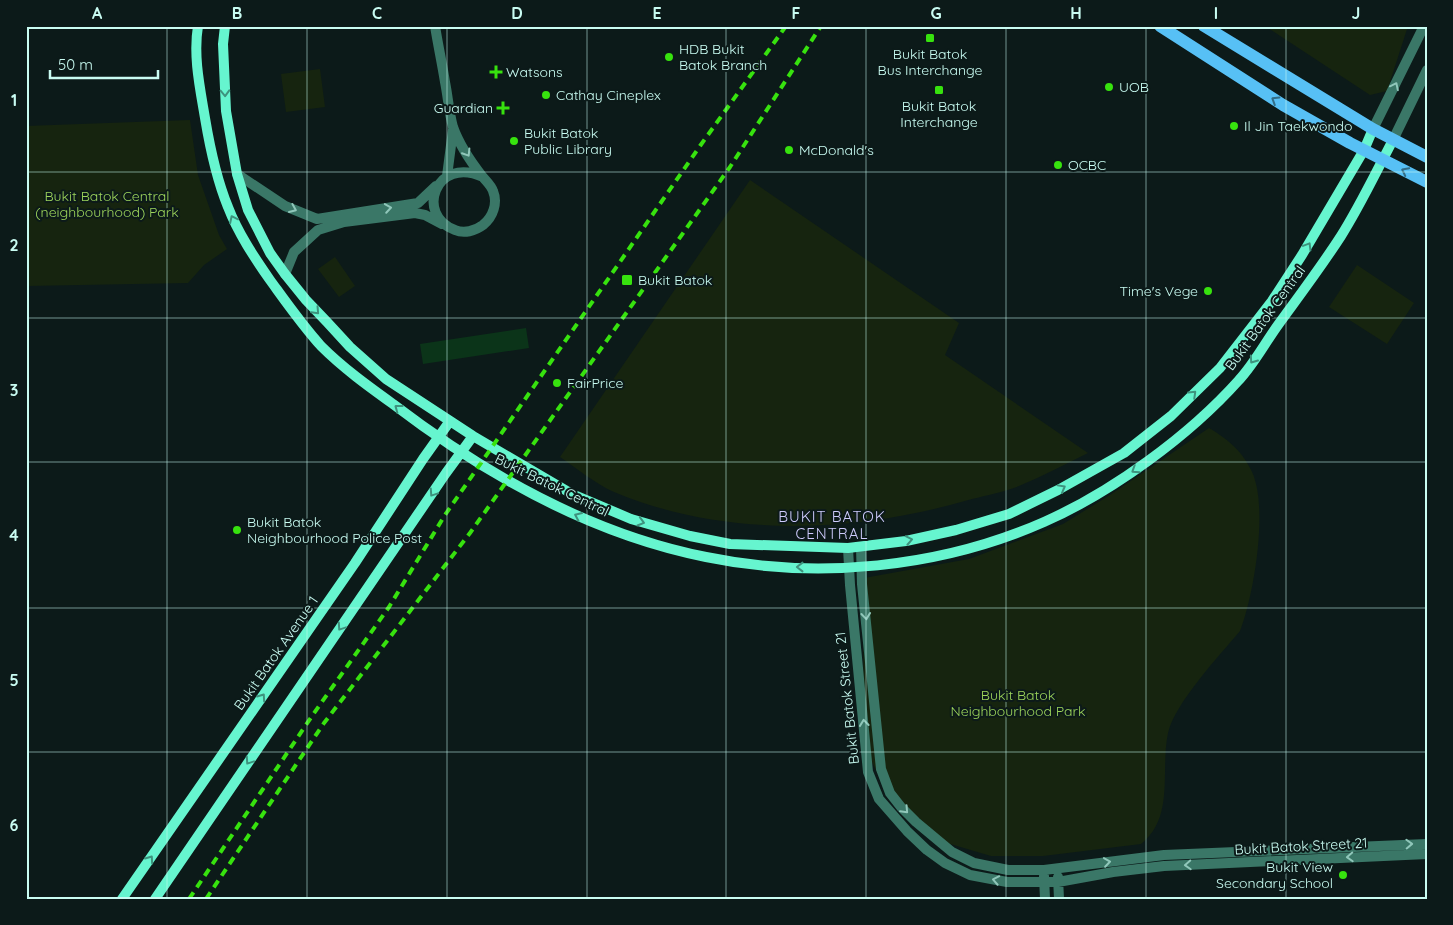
<svg xmlns="http://www.w3.org/2000/svg" width="1453" height="925" font-family="Quicksand,sans-serif">
	<style>
		.green { fill: #16240f }
		.water { fill: #0b3419 }
		.lines { fill: none; stroke-linecap: round; stroke-linejoin: round }
		.minor { stroke: #3a7767; stroke-width: 10 }
		.tertiary { stroke: #3a7767; stroke-width: 10 }
		.secondary { stroke: #66f5cf; stroke-width: 10 }
		.primary { stroke: #57c0f5; stroke-width: 12 }
		.rail { stroke: #37e20e; stroke-width: 4; stroke-dasharray: 8 6; stroke-linecap: butt }
		.oneway { stroke: #90c7ba }
		.oneway2 { stroke: #3e927d }
		.oneway3 { stroke: #326d87 }
		.grid { fill: none; stroke: #c9fcf2; stroke-width: 1; stroke-opacity: 0.55 }
		.poi-dot { fill: #37e20e; stroke: #0c1a19; stroke-width: 2 }
		.labels { text-anchor: middle; dominant-baseline: central; stroke-width: 4; stroke-linejoin: round; paint-order: stroke }
		.poi-label { font-size: 14px; fill: #c9fcf2; stroke: #0c1a19; text-anchor: start }
		.park-label { font-size: 14px; fill: #9dd55b; stroke: #0c1a19 }
		.street-label { font-size: 14px; fill: #c9fcf2; stroke: #0c1a19 }
		.neighbourhood-label { font-size: 15px; letter-spacing: 1px; fill: #cecbfc; stroke: #0c1a19 }
		.neatline { fill: none; stroke: #c9fcf2; stroke-width: 2 }
		.grid-label { font-size: 16px; text-anchor: middle; font-weight: bold; fill: #c9fcf2 }
	</style>
	<rect width="100%" height="100%" fill="#0c1a19"/>
	<path class="green" d="M1265,26H1408L1387,91L1370,95Z
		M320,69L325,107L286,112L281,74Z
		M190,120L198,175L219,235L227,249L204,265L188,283L26,286V126Z
		M750,180L959,323L945,355L1088,453C1065,464 1043,476 1019,486C1004,492 987,495 972,499C857,533 727,539 614,492C596,484 576,468 560,457Z
		M335,257L355,286L339,297L318,269Z
		M1357,265L1414,303L1387,344L1329,307Z
		M1209,428C1226,438 1241,450 1250,468C1270,502 1254,595 1240,631C1219,656 1175,703 1168,733C1160,772 1175,817 1141,844L1043,856H991L947,843L885,788L870,758L863,724L864,578L969,559L1063,524L1110,495Z"/>
	<path class="water" d="M526,328L529,348L423,364L420,344Z"/>
	<g class="lines">
		<path class="minor" d="M435,26C438,45 442,63 445,82C448,97 449,113 453,127C459,144 471,162 482,176C486,181 491,185 493,191C498,203 493,217 483,225C475,231 464,234 455,230C415,216 435,155 483,177
			M237,174L285,206L317,219L418,203L436,186
			M447,176L453,130
			M285,274L294,252L318,230L344,222L415,213L425,215L442,224
			M861,547L862,584L881,769L890,793L901,807L916,822L952,852L974,863L1008,870H1044L1164,855L1427,844
			M848,548L850,585L868,772L879,799L907,831L927,850L945,863L970,875L1007,882H1058L1113,872L1164,866L1427,854
			M1044,876L1045,899
			M1058,877L1059,899"/>
		<path class="tertiary" d="M1373,129L1424,26
			M1393,140L1427,70"/>
		<path class="secondary" d="M198,26C193,56 200,88 205,118C210,148 216,178 228,207C238,233 254,257 270,280C286,302 302,325 321,346C343,368 368,386 393,404C486,475 590,534 706,557C817,580 940,568 1044,522C1112,492 1189,436 1239,380C1254,364 1265,343 1278,325C1299,296 1321,267 1341,236C1360,206 1376,172 1393,140
			M225,26L223,44L226,111L237,174L248,210L270,253L285,274L306,300L327,322L350,347L386,379L473,436L572,494L631,519L690,536L730,544L848,548L906,541L956,530L1009,514L1058,490L1124,453L1171,416L1220,368L1272,301L1302,255L1364,150L1373,129
			M122,899L355,563L423,459L450,421
			M155,899L446,473L473,436"/>
		<path class="primary" d="M1160,26L1283,105L1350,143L1427,182
			M1204,26L1373,129L1427,157"/>
		<path class="rail" d="M189,899L312,716L389,607L445,515L700,146L786,26
			M206,899L324,723L470,533L730,167L821,26"/>
	</g>
	<defs><path id="oneway-chevron" d="M-2-3.5L2.5 0L-2 3.5" fill="none" stroke-width="1.6" stroke-linecap="round" stroke-linejoin="round" transform="scale(1.25)"/></defs>
	<g class="oneway">
		<use href="#oneway-chevron" transform="translate(1395 86) rotate(-64)"/>
		<use href="#oneway-chevron" transform="translate(467 153) rotate(58)"/>
		<use href="#oneway-chevron" transform="translate(388 208) rotate(-9)"/>
		<use href="#oneway-chevron" transform="translate(293 209) rotate(23)"/>
		<use href="#oneway-chevron" transform="translate(866 616) rotate(84)"/>
		<use href="#oneway-chevron" transform="translate(864 723) rotate(-96)"/>
		<use href="#oneway-chevron" transform="translate(905 810) rotate(47)"/>
		<use href="#oneway-chevron" transform="translate(1409 844) rotate(-2)"/>
		<use href="#oneway-chevron" transform="translate(1350 857) rotate(177)"/>
		<use href="#oneway-chevron" transform="translate(1107 862) rotate(-8)"/>
		<use href="#oneway-chevron" transform="translate(1188 865) rotate(177)"/>
		<use href="#oneway-chevron" transform="translate(996 880) rotate(-169)"/>
	</g>
	<g class="oneway2">
		<use href="#oneway-chevron" transform="translate(225 93) rotate(88)"/>
		<use href="#oneway-chevron" transform="translate(233 219) rotate(-116)"/>
		<use href="#oneway-chevron" transform="translate(1308 246) rotate(-59)"/>
		<use href="#oneway-chevron" transform="translate(316 311) rotate(47)"/>
		<use href="#oneway-chevron" transform="translate(1253 360) rotate(125)"/>
		<use href="#oneway-chevron" transform="translate(1193 394) rotate(-44)"/>
		<use href="#oneway-chevron" transform="translate(398 408) rotate(-143)"/>
		<use href="#oneway-chevron" transform="translate(1135 470) rotate(147)"/>
		<use href="#oneway-chevron" transform="translate(1062 488) rotate(-29)"/>
		<use href="#oneway-chevron" transform="translate(433 493) rotate(124)"/>
		<use href="#oneway-chevron" transform="translate(578 516) rotate(-156)"/>
		<use href="#oneway-chevron" transform="translate(641 522) rotate(16)"/>
		<use href="#oneway-chevron" transform="translate(909 540) rotate(-11)"/>
		<use href="#oneway-chevron" transform="translate(800 567) rotate(-180)"/>
		<use href="#oneway-chevron" transform="translate(341 627) rotate(124)"/>
		<use href="#oneway-chevron" transform="translate(262 697) rotate(-55)"/>
		<use href="#oneway-chevron" transform="translate(249 761) rotate(124)"/>
		<use href="#oneway-chevron" transform="translate(150 859) rotate(-55)"/>
	</g>
	<g class="oneway3">
		<use href="#oneway-chevron" transform="translate(1275 100) rotate(-148)"/>
		<use href="#oneway-chevron" transform="translate(1405 171) rotate(-153)"/>
	</g>
	<path class="grid" d="M167,26V899M307,26V899M447,26V899M587,26V899M726,26V899M866,26V899M1006,26V899M1146,26V899M1286,26V899M26,172H1427M26,318H1427M26,462H1427M26,608H1427M26,752H1427"/>
	<g class="poi-dot">
		<rect x="925" y="33" width="10" height="10" rx="2.5"/>
		<circle cx="669" cy="57" r="5"/>
		<path d="M493.5 64.5h5v5h5v5h-5v5h-5v-5h-5v-5h5z"/>
		<circle cx="1109" cy="87" r="5"/>
		<rect x="934" y="85" width="10" height="10" rx="2.5"/>
		<circle cx="546" cy="95" r="5"/>
		<path d="M500.5 100.5h5v5h5v5h-5v5h-5v-5h-5v-5h5z"/>
		<circle cx="1234" cy="126" r="5"/>
		<circle cx="514" cy="141" r="5"/>
		<circle cx="789" cy="150" r="5"/>
		<circle cx="1058" cy="165" r="5"/>
		<rect x="621" y="274" width="12" height="12" rx="2.5"/>
		<circle cx="1208" cy="291" r="5"/>
		<circle cx="557" cy="383" r="5"/>
		<circle cx="237" cy="530" r="5"/>
		<circle cx="1343" cy="875" r="5"/>
	</g>
	<g class="labels">
		<g class="poi-label">
			<text x="679" y="49">HDB Bukit<tspan x="679" dy="16">Batok Branch</tspan></text>
			<text x="930" y="54" text-anchor="middle">Bukit Batok<tspan x="930" dy="16">Bus Interchange</tspan></text>
			<text x="506" y="72">Watsons</text>
			<text x="1119" y="87">UOB</text>
			<text x="556" y="95">Cathay Cineplex</text>
			<text x="939" y="106" text-anchor="middle">Bukit Batok<tspan x="939" dy="16">Interchange</tspan></text>
			<text x="493" y="108" text-anchor="end">Guardian</text>
			<text x="1244" y="126">Il Jin Taekwondo</text>
			<text x="524" y="133">Bukit Batok<tspan x="524" dy="16">Public Library</tspan></text>
			<text x="799" y="150">McDonald's</text>
			<text x="1068" y="165">OCBC</text>
			<text x="638" y="280">Bukit Batok</text>
			<text x="1198" y="291" text-anchor="end">Time's Vege</text>
			<text x="567" y="383">FairPrice</text>
			<text x="247" y="522">Bukit Batok<tspan x="247" dy="16">Neighbourhood Police Post</tspan></text>
			<text x="1333" y="867" text-anchor="end">Bukit View<tspan x="1333" dy="16">Secondary School</tspan></text>
		</g>
		<g class="park-label">
			<text x="107" y="196">Bukit Batok Central<tspan x="107" dy="16">(neighbourhood) Park</tspan></text>
			<text x="1018" y="695">Bukit Batok<tspan x="1018" dy="16">Neighbourhood Park</tspan></text>
		</g>
		<g class="street-label">
			<text transform="translate(1265 318) rotate(-54)">Bukit Batok Central</text>
			<text transform="translate(552 485) rotate(26)">Bukit Batok Central</text>
			<text transform="translate(276 653) rotate(-55)">Bukit Batok Avenue 1</text>
			<text transform="translate(847 698) rotate(-96)">Bukit Batok Street 21</text>
			<text transform="translate(1301 846) rotate(-3)">Bukit Batok Street 21</text>
		</g>
		<g class="neighbourhood-label">
			<text x="832" y="516">BUKIT BATOK<tspan x="832" dy="17">CENTRAL</tspan></text>
		</g>
	</g>
	<rect width="1453" height="925" fill="none" stroke="#0c1a19" stroke-width="55"/>
	<path d="M50 70v8h108v-8" fill="none" stroke="#c9fcf2" stroke-width="2.5"/>
	<text x="58" y="70" font-size="15" fill="#c9fcf2" stroke="#0c1a19" stroke-width="4" paint-order="stroke">50 m</text>
	<rect x="28" y="28" width="1398" height="870" class="neatline"/>
	<g class="grid-label">
		<text x="97" y="19">A</text>
		<text x="237" y="19">B</text>
		<text x="377" y="19">C</text>
		<text x="517" y="19">D</text>
		<text x="657" y="19">E</text>
		<text x="796" y="19">F</text>
		<text x="936" y="19">G</text>
		<text x="1076" y="19">H</text>
		<text x="1216" y="19">I</text>
		<text x="1356" y="19">J</text>
		<text x="14" y="106">1</text>
		<text x="14" y="251">2</text>
		<text x="14" y="396">3</text>
		<text x="14" y="541">4</text>
		<text x="14" y="686">5</text>
		<text x="14" y="831">6</text>
	</g>
</svg>
